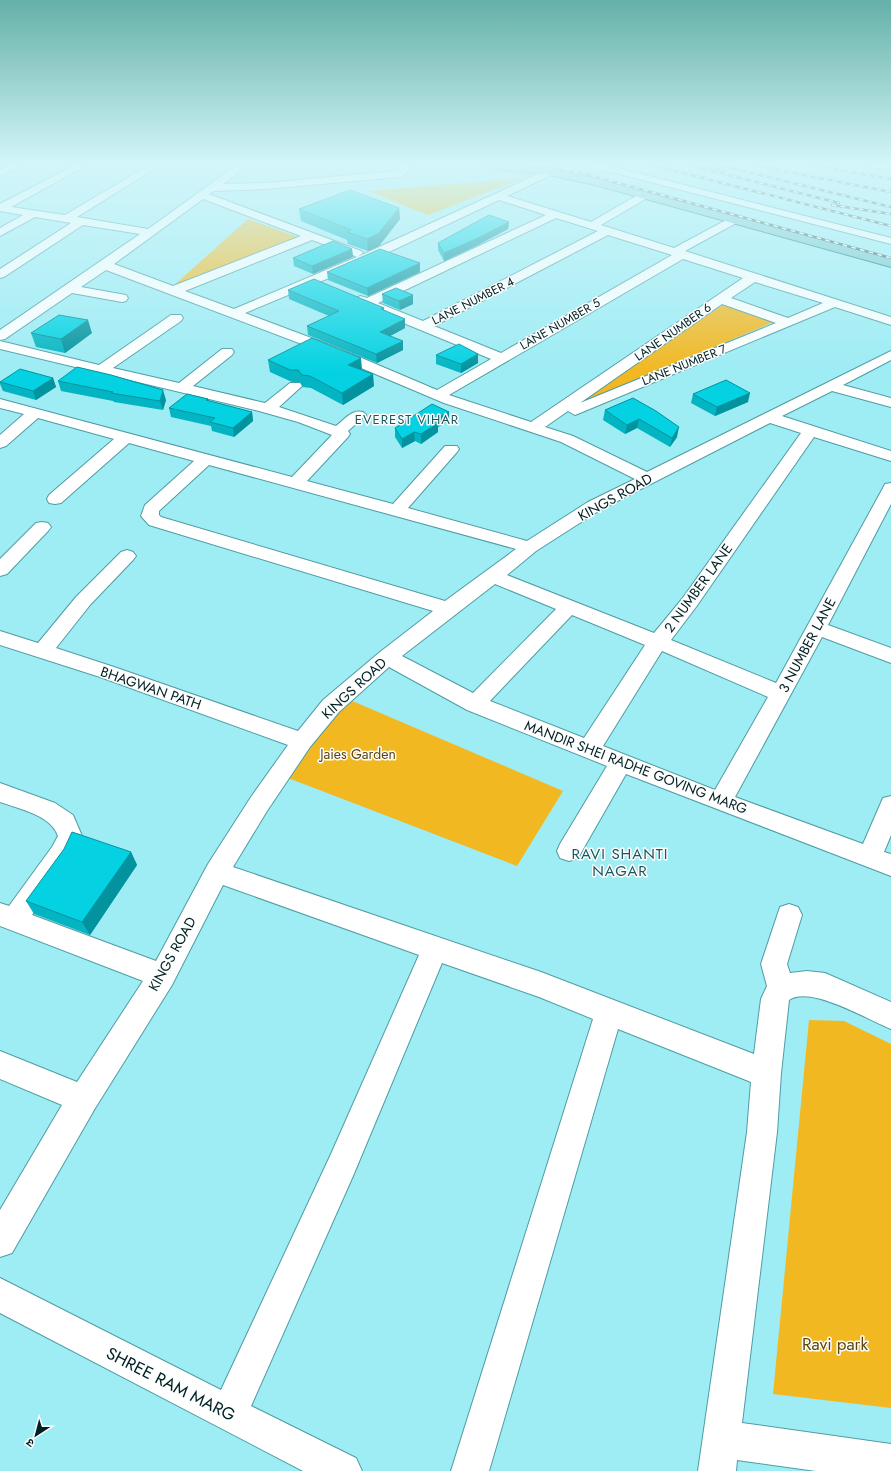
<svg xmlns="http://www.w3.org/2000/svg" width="891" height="1471" font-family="Jost,'Noto Sans Devanagari',sans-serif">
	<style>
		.green { fill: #f2b822 }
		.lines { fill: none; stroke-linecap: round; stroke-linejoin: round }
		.minor-casing { stroke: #4f9ca4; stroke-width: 2 }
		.major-casing { stroke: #0e737c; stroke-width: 2 }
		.minor { fill: #fff; fill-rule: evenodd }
		.major { fill: #73c5cd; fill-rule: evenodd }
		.rail-casing { stroke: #2e5d61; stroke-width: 2.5 }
		.rail { stroke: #fdfdfd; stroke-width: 1.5; stroke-dasharray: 4.5; stroke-linecap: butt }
		.wall { fill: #03b5c2 }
		.shaded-wall { fill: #03939e }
		.building { fill: #04d2e2; stroke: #03939e }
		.labels { text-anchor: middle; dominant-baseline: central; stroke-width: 3; stroke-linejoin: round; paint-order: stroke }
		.far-street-label { font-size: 12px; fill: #002124; stroke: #fdfdfd }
		.far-neighbourhood-label { font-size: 13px; letter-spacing: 1px; fill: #19575d; stroke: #fdfdfd }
		.street-label { font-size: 14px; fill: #002124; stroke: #fdfdfd }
		.park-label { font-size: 14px; fill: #5e4609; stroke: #fdfdfd }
		.neighbourhood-label { font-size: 15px; letter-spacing: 1px; fill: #19575d; stroke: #fdfdfd }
		.near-park-label { font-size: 17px; fill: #5e4609; stroke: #fdfdfd }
		.near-street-label { font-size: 17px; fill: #002124; stroke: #fdfdfd }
	</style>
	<rect width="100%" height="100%" fill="#9eecf4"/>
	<path class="green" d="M522,178H524L428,215L368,191Z
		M248,219L298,237L172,287Z
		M724,304L776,321L567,410Z
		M350,700L563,791L517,866L270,771L307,735Z
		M809,1020L844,1021L891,1044V1408L773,1394Z"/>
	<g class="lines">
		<defs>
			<path id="minor" d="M10,165H22L0,176V169Z
				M75,165H87L11,207L65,215L149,165H161L77,217L148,229L237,165H248L223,184L266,183L396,171L402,165H412L403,176L399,177L266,189L214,191L209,194L361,251L363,253L357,257L353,255L312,240L185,291L234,309L364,254L549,169L554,172L553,174L507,196L591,222L641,193H649L650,195L649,197L601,225L674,248L730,218H738L740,220L738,222L685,251L891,317V325L835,307L580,413L575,415L568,411L545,427L573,436L647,472L891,351V360L843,385L891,398V407L832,391L782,416L891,451V461L814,437L696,607L671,640L776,683L883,488L885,484L891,483V504L828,625L891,648V663L822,637L735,797L863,844L883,798L891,796V835L884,852L891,854V876L626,774L578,858L569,861L560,858L557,851L560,844L607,766L467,710L389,667L339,712L310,747L267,811L233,867L541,972L754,1054L761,999L767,986L761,964L780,907L789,904L798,907L802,915L787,964L790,973L807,971L825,973L891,1002V1029C868,1020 811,985 789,1000L781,1073L777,1132L742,1423L891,1444V1471H816L737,1460L736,1471H698L747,1132L751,1082L618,1029L489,1471H451L593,1019L539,997L442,963L353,1176L251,1406L356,1458L362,1471H303L0,1313V1278L221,1390L331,1154L419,955L223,885L172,985L94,1110L12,1253L0,1257V1210L62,1105L0,1079V1051L77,1082L143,981L0,926V903L9,906L52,847L58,836C51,815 19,809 0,802V783L55,803L73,815L82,836L70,861L32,915L156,961L208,864L251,797L288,745L100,677L0,645V631L38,643L76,597L121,552L127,550L133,552L136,556L133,560L90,605L56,648L114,667L298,731L323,700L380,652L433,611L149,525L141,516L145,505L194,461L129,443L61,503L55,504L49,503L47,499L49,495L114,439L38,418L6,446L0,448V435L24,414L0,408V399L292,477L332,435L298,422L259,411L0,349V341L99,365L171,315H181L183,318L181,321L113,368L179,383L222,349H232L234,352L232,355L193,386L265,403L290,383H300L302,386L279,407L336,426C345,419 352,409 363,412L366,415L348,431L350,434L348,437L307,481L393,504L445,446H457L459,449L457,452L408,508L527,541L588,502L635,479L561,442L444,403L328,354L106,270L81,287L126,295L128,298L126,301L122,302L72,293L5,339L0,340V330L140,234L83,225L4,277L0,278V269L71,223L35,217L0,236V228L23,215L0,211V204ZM203,199L301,236L173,286L114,264ZM499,200L546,215L367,298L360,296L354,300L355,303L491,359L437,390L338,348L245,313L372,260ZM556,218L598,231L423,321L378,303ZM608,235L672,255L501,353L434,326ZM683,259L743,278L531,422L449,395ZM755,282L823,303L788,318L731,298ZM722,304L776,323L580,403ZM770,423L801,433L682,599L654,633L507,575L536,551L600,510ZM209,465L516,549L445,601L161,517L159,515V511ZM495,584L556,609L473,693L402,656ZM572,615L645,645L584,738L490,701ZM662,651L768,697L715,790L603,746Z
				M590,165H606L891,238V244L592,167Z
				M868,165H891V171L870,167Z
				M42,522L48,523L51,527L48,531L7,574L0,576V559L36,523Z"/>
			<path id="major" d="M482,165C521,162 559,171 597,179L891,259V267L595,185L549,175L487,168Z"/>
		</defs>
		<use href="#minor" class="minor-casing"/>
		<use href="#major" class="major-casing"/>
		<use href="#minor" class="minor"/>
		<use href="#major" class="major"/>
		<defs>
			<path id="rail" d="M529,165L582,173L891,258
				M652,165L891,226
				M689,165L839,203
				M701,165L724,171
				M719,165L891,207
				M753,165L891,192
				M812,165L891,179
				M832,205L891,214"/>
		</defs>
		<use href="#rail" class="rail-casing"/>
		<use href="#rail" class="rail"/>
	</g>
	<path class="wall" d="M399,208L400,219L379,246L368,251L348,244L347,240L301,221L299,209Z
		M509,222L508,229L478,245L444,261L438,250V243Z
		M352,249L353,257L313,274L294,266L293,258Z
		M420,263V272L368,296L328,280L327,272Z
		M288,290L384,308V311L405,319V328L390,336L403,341V350L377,363L308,335L307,326L329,316L289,299Z
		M382,294L413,295V304L400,310L383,303Z
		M31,333H92L65,353L36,347Z
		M478,354V363L461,373L436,364V355Z
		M268,360L362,370L374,386L343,405L311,388L303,387L300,382H292L270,372Z
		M53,378L56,387L36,400L3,391L0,384V382Z
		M58,381L166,400L163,410L114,402L113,401L61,391Z
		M693,394L748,402L715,416L691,403Z
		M633,398L677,437L670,447L637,428L625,434L603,420L605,410Z
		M208,399L209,401L252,412L253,421L234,437L212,431L211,426L171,417L169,408Z
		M449,412V421L438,427V432L421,444L415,441L402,448L395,437V428Z
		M131,852L137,865L90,935L34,914L26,901Z"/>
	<path class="shaded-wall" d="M399,208L400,219L379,246L368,251L367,239Z
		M509,222L508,229L478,245L444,261V253Z
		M352,249L353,257L313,274L312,266Z
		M420,263V272L368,296L367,288Z
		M413,295V304L400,310L399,301Z
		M405,319V328L381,341L380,332Z
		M88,320L92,333L65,353L61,339Z
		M403,341V350L377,363L376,354Z
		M478,354V363L461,373V364Z
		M361,358L362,370L348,365Z
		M373,374L374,386L343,405L342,393Z
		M53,378L56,387L36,400L33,391Z
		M163,390L166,400L163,410L160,401Z
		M750,393L748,402L715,416L717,407Z
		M252,412L253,421L234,437L233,428Z
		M449,412V421L438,427V432L421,444V434L433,420Z
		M639,419L637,428L625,434L627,425Z
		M679,427L677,437L670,447L672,438Z
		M414,432L415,441L402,448V439Z
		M131,852L137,865L90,935L82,922Z"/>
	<path class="building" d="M350,190L399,208L378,234L367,239L347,232L351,230L299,209Z
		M489,215L509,222L478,238L444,253L438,243Z
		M333,241L352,249L312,266L293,258Z
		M380,249L420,263L367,288L327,272Z
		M314,279L384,308L381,309L405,319L380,332L403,341L376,354L307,326L339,311L288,290Z
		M396,288L413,295L399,301L382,294Z
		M59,315L88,320L61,339L31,333Z
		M312,338L361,358L348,365L373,374L342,393L310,376L302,375L298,370H290L268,360Z
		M459,344L478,354L461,364L436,355Z
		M77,367L111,375L163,390L160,401L111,393L113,392L58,381Z
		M20,369L53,378L33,391L0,382Z
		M726,380L750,393L717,407L693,394Z
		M187,394L208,399L206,400L252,412L233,428L210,422L215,418L169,408Z
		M633,398L656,411L679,427L672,438L639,419L627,425L605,410Z
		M432,404L449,412L433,420L438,423L421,434L414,432L402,439L395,428Z
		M72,832L131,852L82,922L26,901L64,849Z"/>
	<linearGradient id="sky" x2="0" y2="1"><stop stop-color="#65b0a8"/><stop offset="0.44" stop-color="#d3f6fa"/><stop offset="1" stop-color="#d3f6fa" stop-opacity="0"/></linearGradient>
	<rect width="891" height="371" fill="url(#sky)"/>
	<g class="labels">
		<g class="far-street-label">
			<text transform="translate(473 301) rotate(-27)">LANE NUMBER 4</text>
			<text transform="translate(560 324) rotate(-30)">LANE NUMBER 5</text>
			<text transform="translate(673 332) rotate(-35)">LANE NUMBER 6</text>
			<text transform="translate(684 365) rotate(-22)">LANE NUMBER 7</text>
		</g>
		<g class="far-neighbourhood-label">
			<text x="407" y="419">EVEREST VIHAR</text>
		</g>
		<g class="street-label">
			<text transform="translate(615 497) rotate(-29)">KINGS ROAD</text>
			<text transform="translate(698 588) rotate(-54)">2 NUMBER LANE</text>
			<text transform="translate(807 645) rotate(-62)">3 NUMBER LANE</text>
			<text transform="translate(151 688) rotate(19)">BHAGWAN PATH</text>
			<text transform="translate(354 688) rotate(-43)">KINGS ROAD</text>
			<text transform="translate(636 767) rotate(21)">MANDIR SHEI RADHE GOVING MARG</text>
			<text transform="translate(172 954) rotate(-61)">KINGS ROAD</text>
		</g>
		<g class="park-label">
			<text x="358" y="754">Jaies Garden</text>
		</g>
		<g class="neighbourhood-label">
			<text x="620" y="854">RAVI SHANTI<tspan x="620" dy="17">NAGAR</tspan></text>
		</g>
		<g class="near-park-label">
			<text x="835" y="1344">Ravi park</text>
		</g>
		<g class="near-street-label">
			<text transform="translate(171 1384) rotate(27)">SHREE RAM MARG</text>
		</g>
	</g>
	<g transform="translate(36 1435) rotate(216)" stroke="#fdfdfd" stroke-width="3" paint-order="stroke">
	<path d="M0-3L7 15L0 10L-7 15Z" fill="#002124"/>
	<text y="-6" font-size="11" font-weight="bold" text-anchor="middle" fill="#002124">उ</text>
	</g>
</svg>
